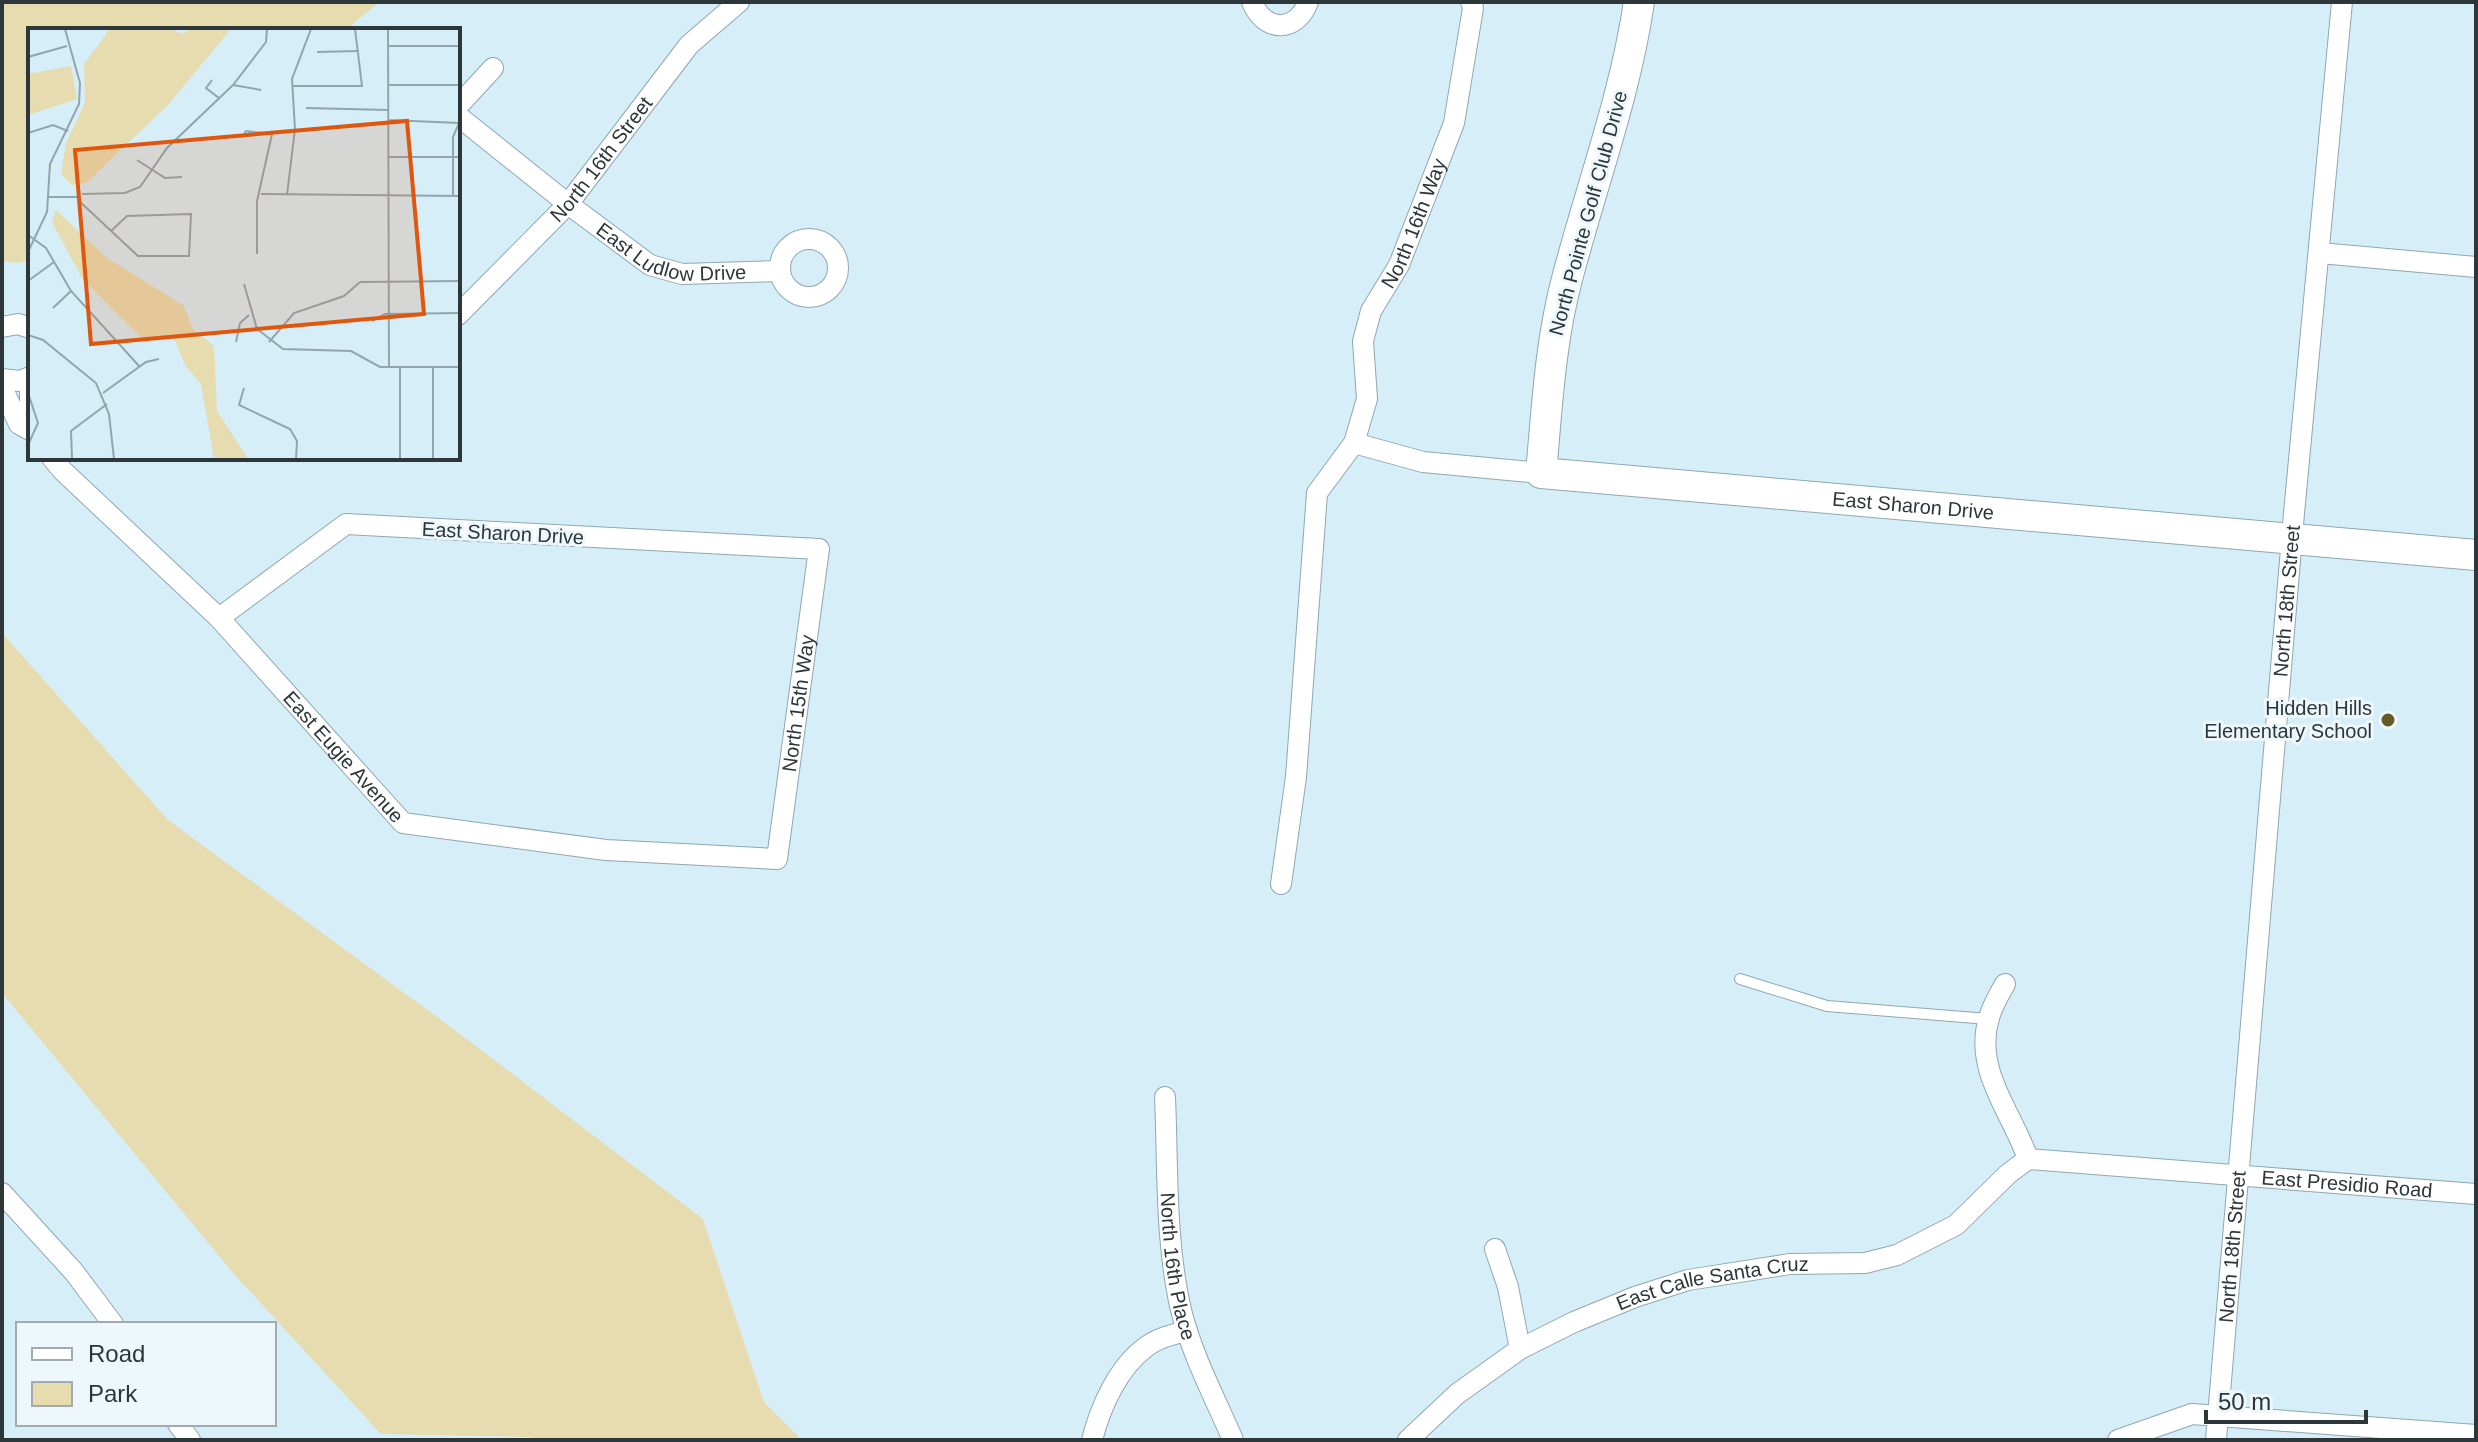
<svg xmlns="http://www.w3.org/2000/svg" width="2478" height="1442" font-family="Helvetica,sans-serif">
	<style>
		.green { fill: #e6dcaf }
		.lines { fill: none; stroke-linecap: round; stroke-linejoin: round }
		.lane-casing { stroke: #8fa7b1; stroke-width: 12 }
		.street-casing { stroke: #8fa7b1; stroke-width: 22 }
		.secondary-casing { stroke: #8fa7b1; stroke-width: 32 }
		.lane { stroke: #fff; stroke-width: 10 }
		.street { stroke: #fff; stroke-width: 20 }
		.secondary { stroke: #fff; stroke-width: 30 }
		.poi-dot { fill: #665a26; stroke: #eef8fc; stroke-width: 3 }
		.labels { text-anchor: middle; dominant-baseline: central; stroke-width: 6; stroke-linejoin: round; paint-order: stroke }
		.street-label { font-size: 20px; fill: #2d373a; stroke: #eef8fc }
		.poi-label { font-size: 20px; fill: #2d373a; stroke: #eef8fc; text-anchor: end }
		.inset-road { fill: none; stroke: #92a5ac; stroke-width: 2 }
		.view { fill: #df570e; fill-opacity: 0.15; stroke: #df570e; stroke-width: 4 }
		.inset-edge { fill: none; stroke: #2d373a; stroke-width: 4 }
	</style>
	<rect width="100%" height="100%" fill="#d5eef8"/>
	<path class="green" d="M2,2H380L345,30H30V260L16,263L2,261Z
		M2,633L168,820L456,1031L703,1219L764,1402L802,1440H545L529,1437L381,1434L234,1274L2,993Z"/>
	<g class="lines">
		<defs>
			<path id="lane" d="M1740,979L1827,1006L1988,1019"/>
			<g id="street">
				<path d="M1252,2C1264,32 1296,34 1308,2"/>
				<path d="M458,106L493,68"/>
				<path id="s1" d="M458,116L568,204L650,265L682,274L780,271"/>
				<circle cx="809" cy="268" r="29"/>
				<path d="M2320,253L2476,267"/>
				<path id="s2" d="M458,315L568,204L689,45L739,2"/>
				<path d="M2,327L18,324L30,328"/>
				<path d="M2,379L20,381L30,377"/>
				<path d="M30,384V405"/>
				<path d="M2,387L19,424L30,430"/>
				<path d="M1354,443L1423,462L1541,473"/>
				<path id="s3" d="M52,458L63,471L219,618L403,823L606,850L777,859L819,549L346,524L219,618"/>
				<path id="s4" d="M1281,884L1296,777L1317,493L1354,443L1367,399L1363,341L1371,311L1399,265L1454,123L1473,8L1471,2"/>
				<path d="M2005,984C1999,995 1992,1006 1989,1018C1973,1070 2013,1114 2028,1159"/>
				<path id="s5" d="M1165,1097C1168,1166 1165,1241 1181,1310C1192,1355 1215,1398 1233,1440"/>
				<path id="s6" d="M2028,1159L2476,1194"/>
				<path d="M2,1193L74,1272L113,1324"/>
				<path d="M1495,1249L1508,1287L1520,1349"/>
				<path d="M178,1424L190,1440"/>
				<path d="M1092,1440C1100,1408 1118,1367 1146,1347C1157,1338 1173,1334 1187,1331"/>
				<path id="s7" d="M1408,1440L1457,1394L1520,1349L1574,1322L1635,1297L1688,1280L1790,1264L1865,1263L1897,1255L1956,1225L2008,1174L2028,1159"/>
				<path d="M2118,1440L2192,1414L2476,1435"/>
				<path id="s8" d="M2216,1440L2294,513L2342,2"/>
			</g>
			<g id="secondary">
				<path id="s9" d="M1639,2C1625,97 1591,187 1567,279C1550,343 1547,408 1541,473L2476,555"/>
			</g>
		</defs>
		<use href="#lane" class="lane-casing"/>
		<use href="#street" class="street-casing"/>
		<use href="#secondary" class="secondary-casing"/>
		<use href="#lane" class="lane"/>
		<use href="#street" class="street"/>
		<use href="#secondary" class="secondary"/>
	</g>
	<circle class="poi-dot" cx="2388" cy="720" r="8"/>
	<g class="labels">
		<g class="street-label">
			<text stroke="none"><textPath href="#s2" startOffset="212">North 16th Street</textPath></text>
			<text transform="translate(1588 213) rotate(-75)">North Pointe Golf Club Drive</text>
			<text stroke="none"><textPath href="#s4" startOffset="688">North 16th Way</textPath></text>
			<text stroke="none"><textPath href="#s1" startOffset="260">East Ludlow Drive</textPath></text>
			<text stroke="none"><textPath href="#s9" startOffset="856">East Sharon Drive</textPath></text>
			<text transform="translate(503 533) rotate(3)">East Sharon Drive</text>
			<text stroke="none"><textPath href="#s8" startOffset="842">North 18th Street</textPath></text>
			<text stroke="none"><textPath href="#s3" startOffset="1040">North 15th Way</textPath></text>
			<text stroke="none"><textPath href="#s3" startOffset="418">East Eugie Avenue</textPath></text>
			<text stroke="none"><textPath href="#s6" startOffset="320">East Presidio Road</textPath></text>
			<text stroke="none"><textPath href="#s8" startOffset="194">North 18th Street</textPath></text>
			<text stroke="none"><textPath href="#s5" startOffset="170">North 16th Place</textPath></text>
			<text stroke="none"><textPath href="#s7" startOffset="350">East Calle Santa Cruz</textPath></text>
		</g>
		<g class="poi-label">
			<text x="2372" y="708">Hidden Hills<tspan x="2372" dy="23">Elementary School</tspan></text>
		</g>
	</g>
	<g transform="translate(28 28)">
		<rect width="432" height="432" fill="#d5eef8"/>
		<path d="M82,1H142L154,6L161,1H203L139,78L58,155L44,157L33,146L38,115L57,75L56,36ZM43,38L49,71L0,87V46ZM28,182L79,230L155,277L165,301L186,318L189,383L220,431H186L173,356L157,337L146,310H114L55,252L24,194Z" fill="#e6dcaf"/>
		<path class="inset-road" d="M360,1L361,340M360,18H432M289,24L331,23M0,29L39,18M184,52L178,60L191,70M205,57L233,62M360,57H432M264,58H334L327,1M278,80L360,82M361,92L431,95M0,105L25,97L40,103M222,105L215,108L218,103L244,106L229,173V226M361,129H432M109,132L137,150L154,149M54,166L97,165L112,159L139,120L205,57L238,14L239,1M233,166L432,168M259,167L267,101L264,51L283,1M425,168V109L432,93M20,169H49M50,172L110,228H161L163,186L99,188L83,203M0,207L18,220L43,263L111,338M0,224L19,184L22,136L51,76L52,55L37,1M0,253L26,234M332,254L432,253M216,256L229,301L255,321L323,323L352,339H432M25,280L43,263M344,293L357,286L432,285M0,307L15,312L68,355L81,386L86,431M208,314L212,295L221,287M241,314L266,285L316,268L332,254M405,339V431M372,340V431M216,360L211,377L262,401L269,413L268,431M0,365L10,395L0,417M75,365L118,334L131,331M44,431L43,403L79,376"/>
		<path class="view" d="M379,93L396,286L63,316L47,122Z"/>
		<rect width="432" height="432" class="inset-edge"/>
	</g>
	<rect width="2478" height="1442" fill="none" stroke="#2d373a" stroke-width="8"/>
	<rect x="16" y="1322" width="260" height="104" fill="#eef8fc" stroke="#a1abae" stroke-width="2"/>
	<rect x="32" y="1348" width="40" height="12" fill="#ffffff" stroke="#a1abae" stroke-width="2"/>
	<text x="88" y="1362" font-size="24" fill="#2d373a">Road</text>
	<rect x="32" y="1382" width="40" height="24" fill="#e6dcaf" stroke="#a1abae" stroke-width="2"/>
	<text x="88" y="1402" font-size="24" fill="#2d373a">Park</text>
	<path d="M2206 1410v12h160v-12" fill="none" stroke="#2d373a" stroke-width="4"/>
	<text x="2218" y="1410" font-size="24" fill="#2d373a" stroke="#eef8fc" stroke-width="6" paint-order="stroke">50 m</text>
</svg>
